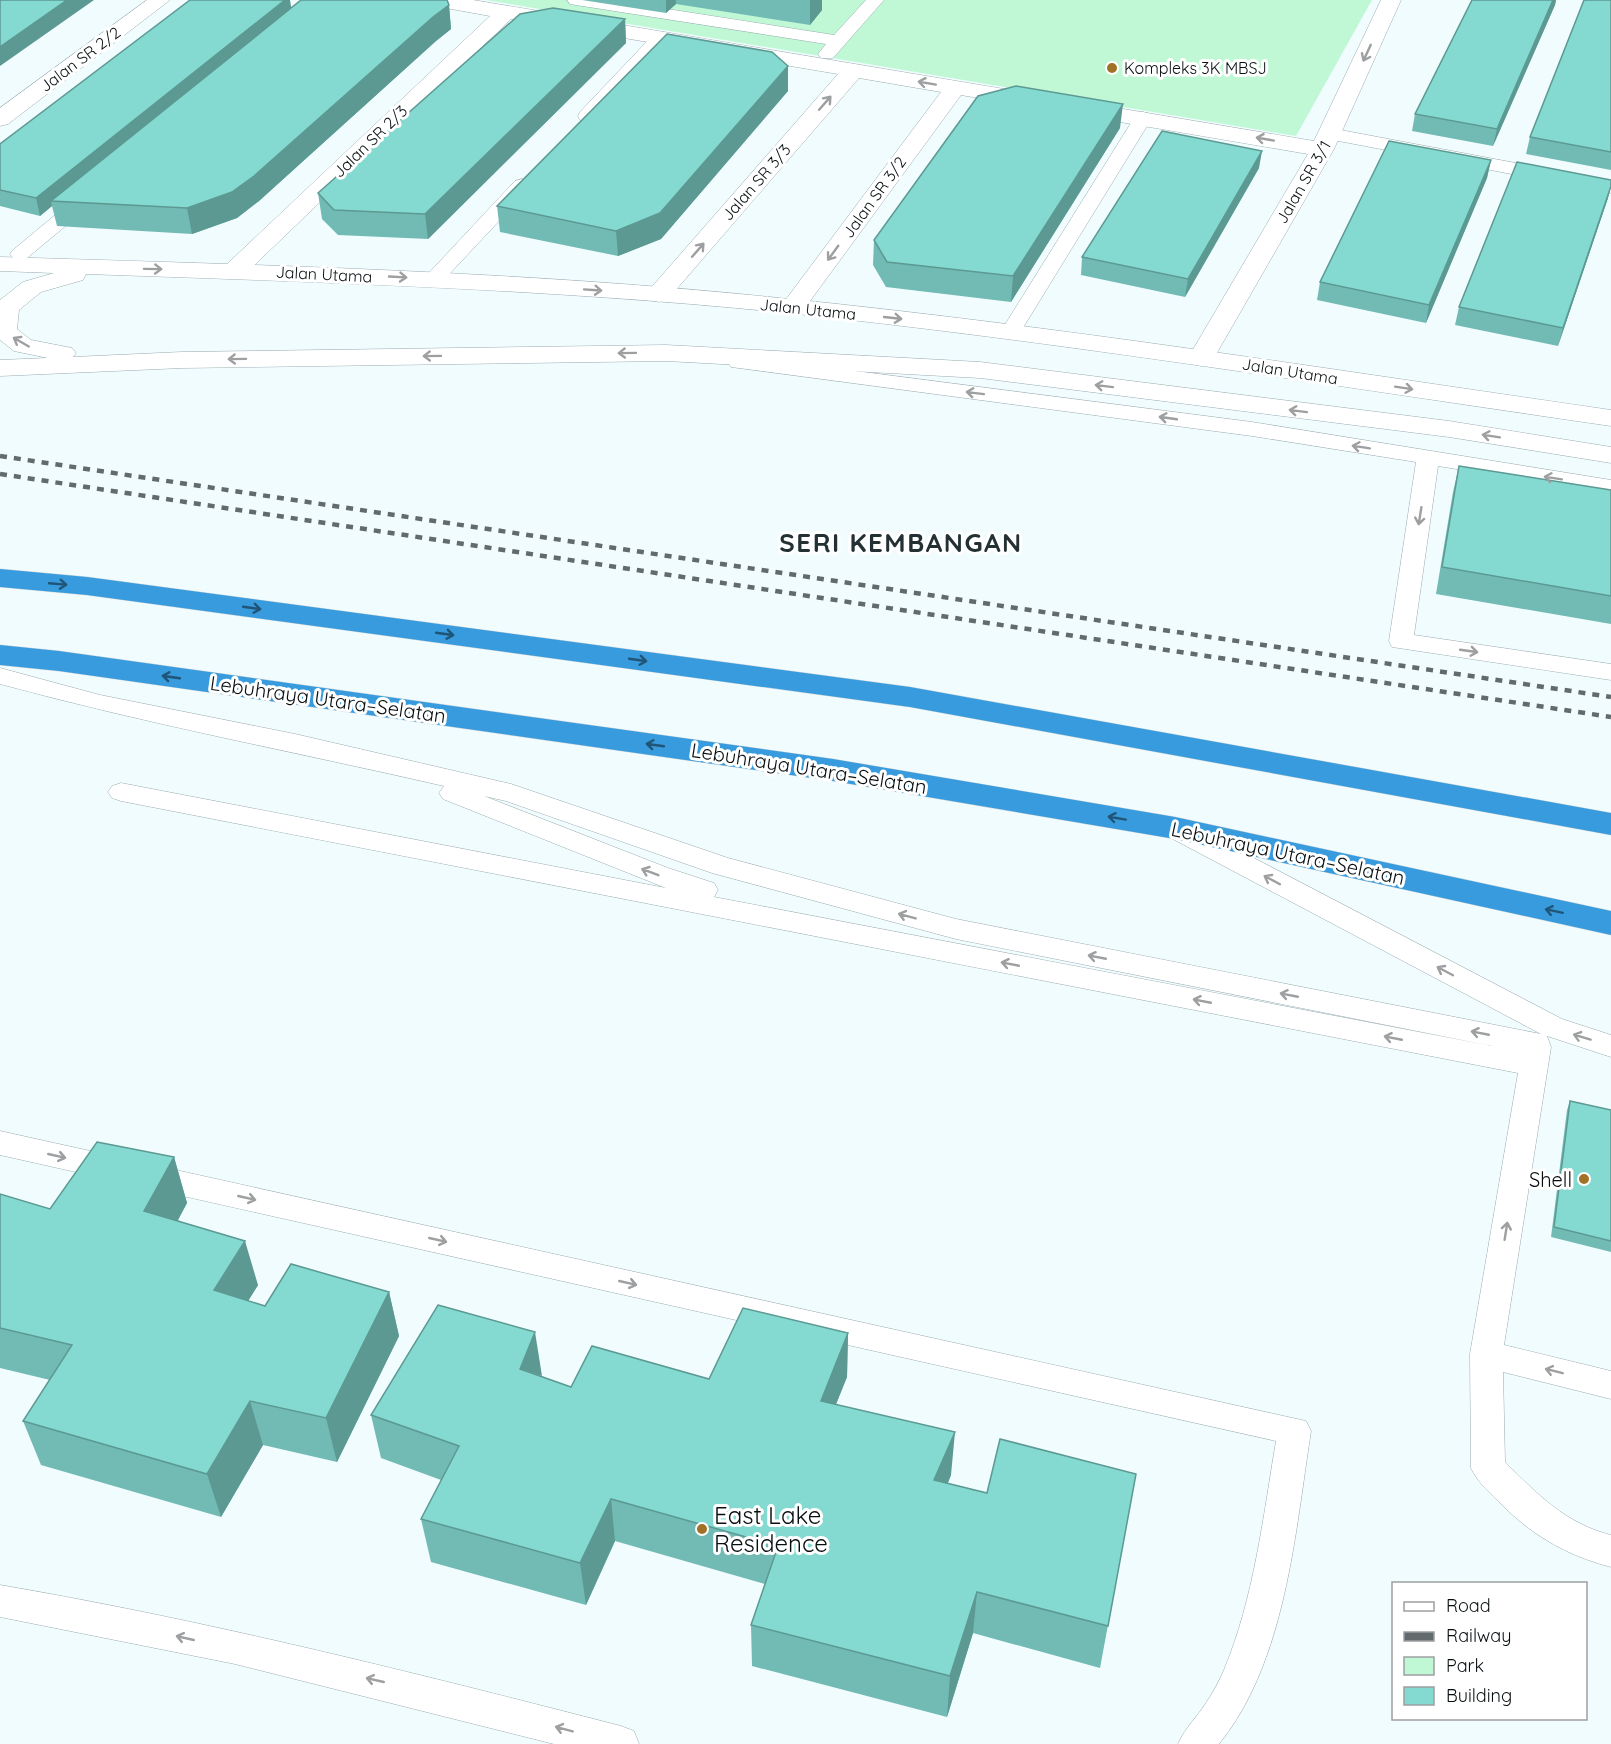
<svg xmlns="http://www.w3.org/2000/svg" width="1611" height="1744" font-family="Quicksand,sans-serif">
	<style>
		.green { fill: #c0f8d6 }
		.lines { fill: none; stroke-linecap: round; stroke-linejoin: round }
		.service-casing { stroke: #9aabaf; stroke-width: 1 }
		.minor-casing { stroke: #9aabaf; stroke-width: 1 }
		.tertiary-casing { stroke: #9aabaf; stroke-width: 1 }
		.motorway-casing { stroke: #d8d9d9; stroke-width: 1 }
		.service { fill: #fff; fill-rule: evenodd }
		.minor { fill: #fff; fill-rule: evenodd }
		.tertiary { fill: #fff; fill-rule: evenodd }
		.motorway { fill: #379bdd; fill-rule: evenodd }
		.rail { stroke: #626a6c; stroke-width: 4.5; stroke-dasharray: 7 7; stroke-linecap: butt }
		.wall { fill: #72bbb4 }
		.shaded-wall { fill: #5c9992 }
		.building { fill: #84dad1; stroke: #5c9992; stroke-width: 1.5 }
		.oneway { stroke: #9d9fa0 }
		.oneway2 { stroke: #205577 }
		.poi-dot { fill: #a17125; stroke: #fff; stroke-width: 2 }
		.labels { text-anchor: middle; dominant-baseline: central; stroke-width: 6; stroke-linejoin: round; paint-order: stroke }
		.far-street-label { font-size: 16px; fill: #090f11; stroke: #fff }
		.far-poi-label { font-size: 16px; fill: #090f11; stroke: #fff; text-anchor: start }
		.street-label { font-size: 20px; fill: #090f11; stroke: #fff }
		.poi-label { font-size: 20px; fill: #090f11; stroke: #fff; text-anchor: end }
		.near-poi-label { font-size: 24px; fill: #090f11; stroke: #fff; text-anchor: start }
		.district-label { font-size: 26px; font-weight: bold; letter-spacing: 1.5px; fill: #233135; stroke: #fff }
	</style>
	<rect width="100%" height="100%" fill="#f1fcff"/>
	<path class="green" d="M486,0H1372L1296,136Z"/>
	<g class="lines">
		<defs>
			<path id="service" d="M567,0H609L834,35L866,0H884L833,58H821L818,54L826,44L576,5L570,4Z
				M660,33L666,34L669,38L666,42L594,120H580L578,116L580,112L654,34Z
				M1143,112L1150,114L1152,118L1021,331L1018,335L1011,337L1004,335L1001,331L1134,118L1136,114Z
				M1330,128L1611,181V193L1323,138L1321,134L1323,130Z
				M522,179L529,181L532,185L529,189L441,283H427L424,279L427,275L515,181Z
				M85,194L92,196L95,200L92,204L27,258H13L10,254L13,250L78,196Z
				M739,356L1252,422L1611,480V494L1438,466L1414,635L1611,664V680L1392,647L1389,641L1416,462L1252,436L731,367L728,362L731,357Z
				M0,668L100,695L295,734L511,784L728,858L956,919L1541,1034L1169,837L1165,830L1169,823L1178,821L1187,823L1562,1019L1611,1035V1057L1547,1036L1551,1047L1504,1345L1611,1371V1399L1503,1372L1505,1462C1537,1494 1566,1524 1611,1535V1567C1565,1555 1530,1534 1497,1500C1487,1490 1477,1481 1471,1468L1470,1354L1518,1073L121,801L112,798L108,792L112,786L121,783L666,888L443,799L439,793L444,786C296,752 147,724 0,684ZM484,796L506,801L712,873L956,939L1492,1046L714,897L718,890L714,883L668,868Z
				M0,1131L1306,1421L1311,1431C1295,1533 1286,1661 1219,1744H1178C1185,1728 1197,1717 1206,1703C1213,1693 1219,1681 1224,1670C1254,1598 1263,1518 1276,1441L0,1155Z
				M0,1585C210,1621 415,1673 621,1726L634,1731L639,1744H554L235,1664L0,1617Z"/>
			<path id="minor" d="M147,0H170L8,124L0,126V108Z
				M425,0H473L1314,141L1381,0H1401L1334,149L1214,358L1210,363L1201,366L1192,363L1188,358L1308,154L961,95L802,312L793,315L784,312L780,307L784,302L941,92L859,78L668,299L659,302L650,299L646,294L650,289L838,74L511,19L244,275L235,277L226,275L223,270L226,265L490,16L435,6L428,4Z"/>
			<path id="tertiary" d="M0,257C260,265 521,271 780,298C1058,326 1334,370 1611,410V426C1334,386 1057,341 778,312C548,289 317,282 86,274L83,280L41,292L19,310L17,329L31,340L72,348L76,353L73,357L182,352L666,345L980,362L1449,421L1611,447V463L1449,437L980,378L666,361L182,368L0,376V360L48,358L14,351L0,340V300L23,282L54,273L0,271Z"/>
			<path id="motorway" d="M0,569L87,577L910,687L1611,813V835L910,707L87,595L0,587Z
				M0,645L59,651L833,759L1175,817L1611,911V935L1175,839L833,781L59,671L0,665Z"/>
		</defs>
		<use href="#service" class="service-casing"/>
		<use href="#minor" class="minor-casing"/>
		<use href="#tertiary" class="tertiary-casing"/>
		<use href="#motorway" class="motorway-casing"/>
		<use href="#service" class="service"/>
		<use href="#minor" class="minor"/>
		<use href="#tertiary" class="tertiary"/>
		<use href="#motorway" class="motorway"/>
		<path class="rail" d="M0,456L1611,697
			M0,474L1611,717"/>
	</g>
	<path class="wall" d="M582,0H822V10L810,25L676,4L666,13Z
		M1472,0H1556L1555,5L1493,146L1412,131L1415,114Z
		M1611,0V170L1526,154L1530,137Z
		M449,5L451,29L436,41L259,201L237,218L192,234L57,226L52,206L40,216L0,206V144L291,8Z
		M625,19L626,43L428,239L338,235L322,219L318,193Z
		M788,66V91L661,239L618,256L500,232L497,206Z
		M1120,128L1011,302L886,287L873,265L874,240Z
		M1491,160L1487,178L1426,323L1317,300L1320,282Z
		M1259,168L1185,297L1081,275L1082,257Z
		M1608,198L1558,346L1455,325L1459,307Z
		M1459,466L1611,490V624L1436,594L1453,492Z
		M1570,1101L1611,1110V1252L1551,1237L1567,1110Z
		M174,1157L187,1203L178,1220L258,1285L248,1301L265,1306L389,1292L399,1336L337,1462L263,1445L221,1517L41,1465L23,1421L50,1380L0,1368V1194L50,1209Z
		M848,1333L847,1377L836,1404L951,1475L948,1483L987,1493L1136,1474L1100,1668L973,1633L947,1717L752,1666L751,1625L765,1584L615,1541L586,1605L431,1562L421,1519L441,1480L381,1458L371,1415L541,1377L571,1387L709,1379Z"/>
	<path class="shaded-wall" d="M67,0H94L0,66V47Z
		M285,0H290L292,13L51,201L52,206L40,216L36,198Z
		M666,0H676V4L666,13Z
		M810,0H822V10L810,25Z
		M1553,0H1556L1555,5L1493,146L1497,129Z
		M449,5L451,29L436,41L259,201L237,218L192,234L187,208Z
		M625,19L626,43L428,239L425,214Z
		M788,66V91L661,239L618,256L616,231Z
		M1123,104L1120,128L1011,302L1013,276Z
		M1262,151L1259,168L1185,297L1188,279Z
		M1491,160L1487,178L1426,323L1429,305Z
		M1611,186L1608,198L1558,346L1563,328Z
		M174,1157L187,1203L159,1255L144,1211Z
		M245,1241L258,1285L227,1335L214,1290Z
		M389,1292L399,1336L337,1462L326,1418Z
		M535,1332L542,1376L520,1369Z
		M848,1333L847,1377L820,1444L821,1401Z
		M250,1401L263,1445L221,1517L207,1474Z
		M955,1432L951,1475L931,1523L934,1480Z
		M611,1499L615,1541L586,1605L580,1563Z
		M977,1592L973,1633L947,1717L950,1676Z"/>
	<path class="building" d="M0,0H67L0,47Z
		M190,0H285L36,198L0,190V144Z
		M301,0H447L449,5L433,17L254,176L232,192L187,208L51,201Z
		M1472,0H1553L1497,129L1415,114Z
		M1584,0H1611V152L1530,137Z
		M553,8L625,19L425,214L334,210L318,193L520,14Z
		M667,34L772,52L788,66L660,213L616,231L497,206Z
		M1016,86L1123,104L1013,276L887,262L874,240L978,96Z
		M1162,131L1262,151L1188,279L1082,257Z
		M1389,141L1491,160L1429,305L1320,282Z
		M1517,162L1611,180V186L1563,328L1459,307Z
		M1459,466L1611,490V596L1442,567Z
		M1570,1101L1611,1110V1241L1554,1227Z
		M97,1142L174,1157L144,1211L245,1241L214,1290L265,1306L291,1264L389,1292L326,1418L250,1401L207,1474L23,1421L72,1345L0,1328V1194L50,1209Z
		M438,1305L535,1332L520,1369L571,1387L592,1346L709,1379L743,1308L848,1333L821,1401L955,1432L934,1480L987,1493L1000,1439L1136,1474L1108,1626L977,1592L950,1676L751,1625L778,1546L611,1499L580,1563L421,1519L459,1446L371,1415Z"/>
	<defs><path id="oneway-shaft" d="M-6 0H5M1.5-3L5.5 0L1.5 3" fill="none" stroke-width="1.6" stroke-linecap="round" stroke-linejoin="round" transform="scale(1.5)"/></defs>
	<g class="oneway">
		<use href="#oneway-shaft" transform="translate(1367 53) rotate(115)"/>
		<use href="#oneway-shaft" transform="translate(927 83) rotate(-170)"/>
		<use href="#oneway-shaft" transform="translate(825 103) rotate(-49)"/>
		<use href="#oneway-shaft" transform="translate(1265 139) rotate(-170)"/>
		<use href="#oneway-shaft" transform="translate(698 250) rotate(-49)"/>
		<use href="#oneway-shaft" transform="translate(833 253) rotate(126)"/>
		<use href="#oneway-shaft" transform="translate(153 269) rotate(1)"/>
		<use href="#oneway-shaft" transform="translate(398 277) rotate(3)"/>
		<use href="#oneway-shaft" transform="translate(593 290) rotate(4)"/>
		<use href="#oneway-shaft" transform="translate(893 318) rotate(6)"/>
		<use href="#oneway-shaft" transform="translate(21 342) rotate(-150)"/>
		<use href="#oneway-shaft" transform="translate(627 353) rotate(179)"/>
		<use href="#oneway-shaft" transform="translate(432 356) rotate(179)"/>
		<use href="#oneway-shaft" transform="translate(237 359) rotate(179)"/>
		<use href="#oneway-shaft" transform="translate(1104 386) rotate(-173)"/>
		<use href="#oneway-shaft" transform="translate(1404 388) rotate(9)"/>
		<use href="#oneway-shaft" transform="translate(975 393) rotate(-173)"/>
		<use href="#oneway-shaft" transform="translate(1298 411) rotate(-173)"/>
		<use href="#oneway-shaft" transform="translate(1168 418) rotate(-172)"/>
		<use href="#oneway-shaft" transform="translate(1491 436) rotate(-171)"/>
		<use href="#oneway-shaft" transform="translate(1361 447) rotate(-171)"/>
		<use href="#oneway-shaft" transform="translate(1553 478) rotate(-171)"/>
		<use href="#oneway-shaft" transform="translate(1420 516) rotate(99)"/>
		<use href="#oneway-shaft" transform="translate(1469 651) rotate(8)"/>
		<use href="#oneway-shaft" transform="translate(650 872) rotate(-159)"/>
		<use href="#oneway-shaft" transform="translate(1272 880) rotate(-152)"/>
		<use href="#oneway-shaft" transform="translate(907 916) rotate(-165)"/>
		<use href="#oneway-shaft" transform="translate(1097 957) rotate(-169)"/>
		<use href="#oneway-shaft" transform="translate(1010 964) rotate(-169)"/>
		<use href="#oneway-shaft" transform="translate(1445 971) rotate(-152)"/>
		<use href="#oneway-shaft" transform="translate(1289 995) rotate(-169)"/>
		<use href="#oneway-shaft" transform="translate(1202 1001) rotate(-169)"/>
		<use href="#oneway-shaft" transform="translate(1480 1033) rotate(-169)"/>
		<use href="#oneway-shaft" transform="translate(1582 1037) rotate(-163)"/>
		<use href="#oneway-shaft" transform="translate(1393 1038) rotate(-169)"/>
		<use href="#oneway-shaft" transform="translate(57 1156) rotate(13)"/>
		<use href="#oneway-shaft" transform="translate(247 1198) rotate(13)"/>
		<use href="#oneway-shaft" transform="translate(1506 1231) rotate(-81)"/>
		<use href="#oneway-shaft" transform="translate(438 1240) rotate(13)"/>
		<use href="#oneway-shaft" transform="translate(628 1283) rotate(13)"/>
		<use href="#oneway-shaft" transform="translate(1554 1371) rotate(-166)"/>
		<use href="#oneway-shaft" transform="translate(185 1638) rotate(-167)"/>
		<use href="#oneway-shaft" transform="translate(375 1680) rotate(-167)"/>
		<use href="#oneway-shaft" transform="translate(564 1729) rotate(-165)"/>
	</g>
	<g class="oneway2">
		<use href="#oneway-shaft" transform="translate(58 584) rotate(5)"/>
		<use href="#oneway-shaft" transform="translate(252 608) rotate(8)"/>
		<use href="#oneway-shaft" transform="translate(445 634) rotate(8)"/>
		<use href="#oneway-shaft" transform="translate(638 660) rotate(8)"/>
		<use href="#oneway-shaft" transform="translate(171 677) rotate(-172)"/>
		<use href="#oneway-shaft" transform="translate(655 745) rotate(-172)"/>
		<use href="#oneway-shaft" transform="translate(1117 818) rotate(-170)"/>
		<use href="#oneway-shaft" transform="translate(1554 911) rotate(-168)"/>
	</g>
	<g class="poi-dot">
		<circle cx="1112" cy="68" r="6"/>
		<circle cx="1584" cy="1179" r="6"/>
		<circle cx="702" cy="1529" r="6"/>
	</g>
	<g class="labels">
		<g class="far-street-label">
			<text transform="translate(80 59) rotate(-37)">Jalan SR 2/2</text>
			<text transform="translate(370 141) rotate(-44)">Jalan SR 2/3</text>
			<text transform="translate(756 182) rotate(-49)">Jalan SR 3/3</text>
			<text transform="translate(1303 182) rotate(-60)">Jalan SR 3/1</text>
			<text transform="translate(874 197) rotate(-54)">Jalan SR 3/2</text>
			<text transform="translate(324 274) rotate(3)">Jalan Utama</text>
			<text transform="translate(808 309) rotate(6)">Jalan Utama</text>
			<text transform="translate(1290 371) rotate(9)">Jalan Utama</text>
		</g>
		<g class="far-poi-label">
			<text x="1124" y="68">Kompleks 3K MBSJ</text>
		</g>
		<g class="street-label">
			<text transform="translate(328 699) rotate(8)">Lebuhraya Utara–Selatan</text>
			<text transform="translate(809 768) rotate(9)">Lebuhraya Utara–Selatan</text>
			<text transform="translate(1288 853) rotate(12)">Lebuhraya Utara–Selatan</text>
		</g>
		<g class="poi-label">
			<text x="1572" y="1179">Shell</text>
		</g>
		<g class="near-poi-label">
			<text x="714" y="1515">East Lake<tspan x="714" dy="28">Residence</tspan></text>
		</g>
		<g class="district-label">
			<text x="901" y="542">SERI KEMBANGAN</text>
		</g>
	</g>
	<rect x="1392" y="1582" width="195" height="138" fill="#ffffff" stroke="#9d9fa0" stroke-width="1.5"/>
	<rect x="1404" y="1602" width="30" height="9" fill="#ffffff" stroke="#9d9fa0" stroke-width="1.5"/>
	<text x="1446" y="1612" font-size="18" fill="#090f11">Road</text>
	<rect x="1404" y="1632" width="30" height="9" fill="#626a6c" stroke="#9d9fa0" stroke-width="1.5"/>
	<text x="1446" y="1642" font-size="18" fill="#090f11">Railway</text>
	<rect x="1404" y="1657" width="30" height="18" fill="#c0f8d6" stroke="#9d9fa0" stroke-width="1.5"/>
	<text x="1446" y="1672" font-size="18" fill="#090f11">Park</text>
	<rect x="1404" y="1687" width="30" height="18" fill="#84dad1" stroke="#9d9fa0" stroke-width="1.5"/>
	<text x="1446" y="1702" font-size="18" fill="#090f11">Building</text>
</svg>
